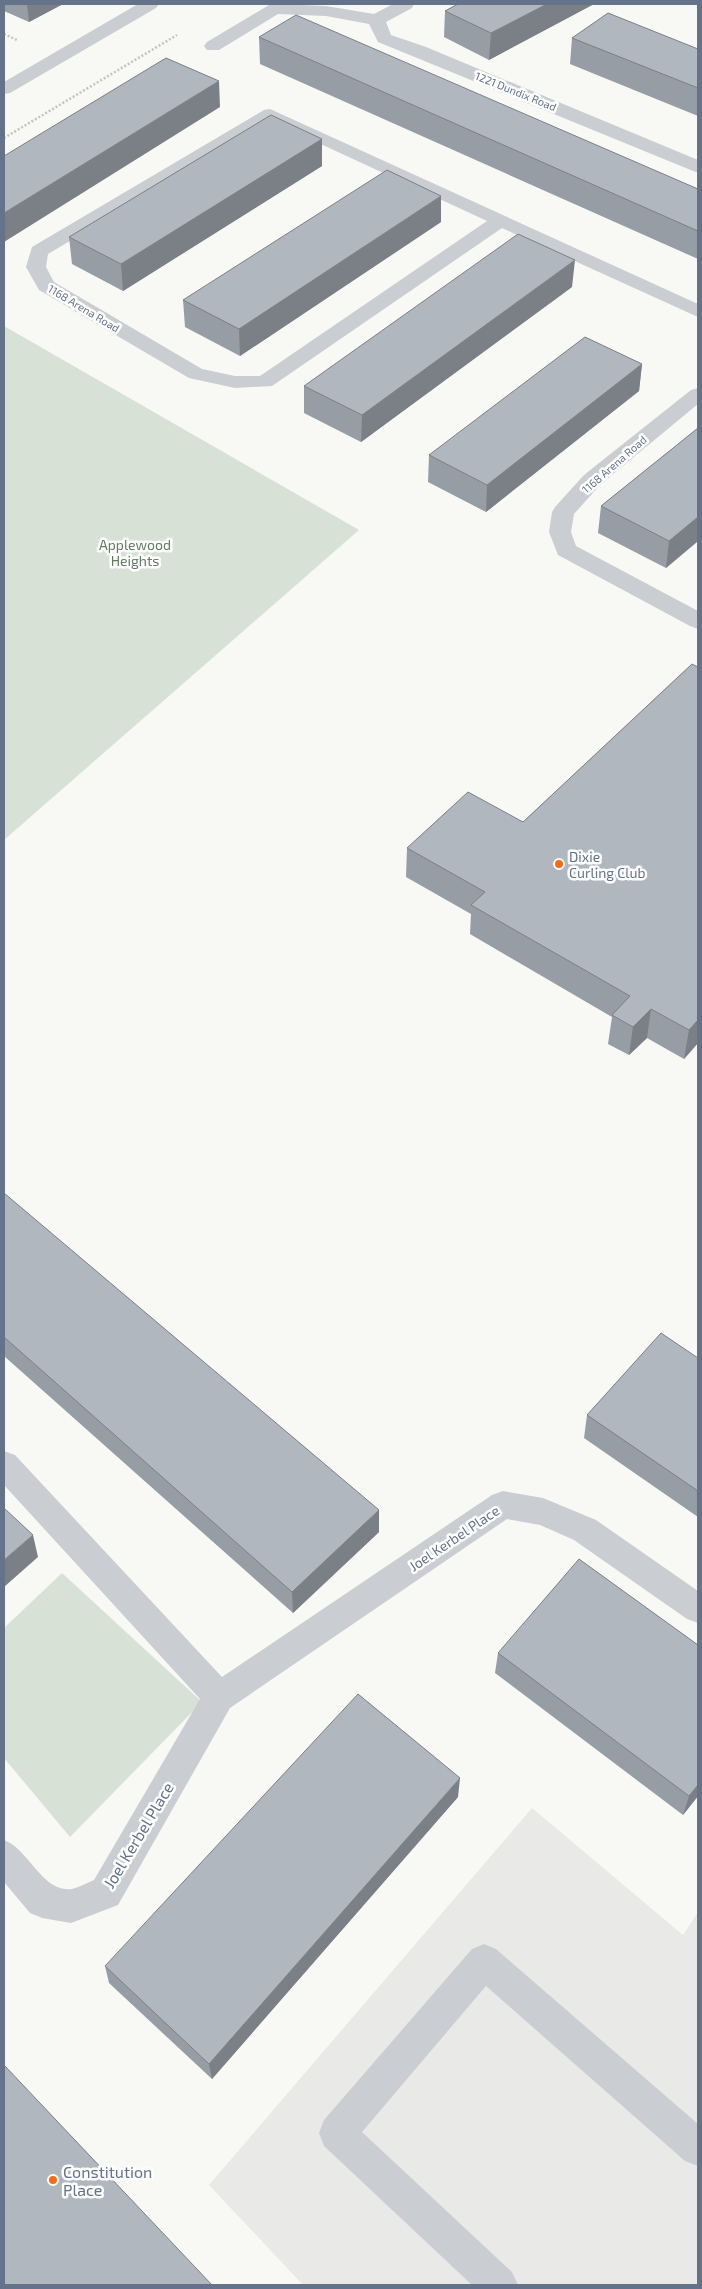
<svg xmlns="http://www.w3.org/2000/svg" width="702" height="2289" font-family="'Exo 2',sans-serif">
	<style>
		.built { fill: #e9e9e8 }
		.green { fill: #d8e1d6 }
		.lines { fill: none; stroke-linecap: round; stroke-linejoin: round }
		.path { stroke: #c1c3c6; stroke-width: 2.5; stroke-dasharray: 2 2; stroke-linecap: butt }
		.minor { fill: #cacdd1; fill-rule: evenodd }
		.wall { fill: #979da4 }
		.shaded-wall { fill: #7b8086 }
		.building { fill: #b0b7bf; stroke: #7b8086 }
		.poi-dot { fill: #f56b18; stroke: #fff; stroke-width: 2 }
		.labels { text-anchor: middle; dominant-baseline: central; stroke-width: 5; stroke-linejoin: round; paint-order: stroke }
		.far-street-label { font-size: 11px; fill: #647389; stroke: #fff }
		.park-label { font-size: 14px; fill: #617a60; stroke: #fff }
		.poi-label { font-size: 14px; fill: #647389; stroke: #fff; text-anchor: start }
		.street-label { font-size: 14px; fill: #647389; stroke: #fff }
		.near-street-label { font-size: 16px; fill: #647389; stroke: #fff }
		.near-poi-label { font-size: 16px; fill: #647389; stroke: #fff; text-anchor: start }
	</style>
	<rect width="100%" height="100%" fill="#f8f8f5"/>
	<path class="built" d="M532,1808L683,1935L698,1912V2285H303L209,2185Z"/>
	<path class="green" d="M4,326L359,530L4,840Z
		M62,1573L202,1702L70,1837L4,1758V1628Z"/>
	<g class="lines">
		<path class="path" d="M4,34L17,40
			M4,138L177,35"/>
		<path class="minor" d="M138,4H159L156,8L10,93L4,94V82Z
			M275,4L326,6L374,14L393,4H414L412,8L386,22L391,35L426,47L698,160V173L378,42L369,24L326,16L278,14L219,50H207L204,46L207,42L269,5Z
			M270,109L698,304V317L502,228L272,386L235,388L189,378L39,290L26,267L32,247L264,110ZM271,121L487,221L260,376H235L202,369L54,282L46,267L48,254Z
			M698,388V404L600,485L574,514L571,532L576,546L698,611V629L690,626L558,555L549,532L552,512L555,507L584,475L691,390Z
			M4,1451L15,1455L222,1677L492,1495L503,1491L543,1498L596,1520L698,1591V1623L687,1619L574,1540L540,1525L507,1519L230,1708L118,1905L71,1923L42,1918L30,1913L4,1882V1840C30,1850 42,1893 72,1889C79,1887 87,1883 94,1880L200,1699L4,1485Z
			M484,1944L496,1949L698,2124V2166L685,2161L486,1986L362,2132L512,2272L518,2285H472L324,2146L319,2133L324,2120L472,1949Z"/>
	</g>
	<path class="wall" d="M4,4H63L29,22L4,11Z
		M458,4H594L489,60L444,37L445,11Z
		M259,37L698,189V259L260,64Z
		M572,38L698,49V116L570,64Z
		M322,139V166L123,291L72,264L69,237Z
		M441,222L240,356L185,327L183,300Z
		M572,287L361,442L304,413V386Z
		M642,364L639,391L486,512L428,482L429,455Z
		M698,428V541L666,568L598,533L601,506Z
		M692,664L698,1043L684,1059L647,1038L629,1055L608,1044L612,1017L470,934L471,914L406,877L407,848L523,822Z
		M4,1193L379,1532L293,1613L4,1356Z
		M698,1358V1517L584,1438L587,1415Z
		M698,1645V1796L683,1815L495,1673L498,1653Z
		M458,1797L212,2079L109,1983L105,1966Z"/>
	<path class="shaded-wall" d="M27,4H63L29,22Z
		M547,4H594L489,60L491,33Z
		M219,81L220,107L4,242V213Z
		M322,139V166L123,291L121,264Z
		M441,196V222L240,356L239,329Z
		M575,260L572,287L361,442L362,415Z
		M642,364L639,391L486,512L487,485Z
		M698,517V541L666,568L669,541Z
		M651,1009L647,1038L629,1055L633,1027Z
		M698,1020V1043L684,1059L689,1030Z
		M379,1510V1532L293,1613L292,1592Z
		M33,1535L38,1557L4,1587V1560Z
		M460,1778L458,1797L212,2079L209,2064Z
		M698,1785V1796L683,1815L689,1796Z"/>
	<path class="building" d="M458,4H547L491,33L445,11Z
		M608,13L698,49V88L572,38Z
		M296,15L698,189V231L259,37Z
		M166,58L219,81L4,213V156Z
		M271,115L322,139L121,264L69,237Z
		M387,170L441,196L239,329L183,300Z
		M518,234L575,260L362,415L304,386Z
		M585,337L642,364L487,485L429,455Z
		M698,428V517L669,541L601,506Z
		M692,664L698,667V1020L689,1030L651,1009L633,1027L612,1015L630,996L471,905L485,892L407,848L468,792L523,822Z
		M4,1193L379,1510L292,1592L4,1337Z
		M661,1333L698,1358V1491L587,1415Z
		M4,1508L33,1535L4,1560Z
		M579,1559L698,1645V1785L689,1796L498,1653Z
		M358,1694L460,1778L209,2064L105,1966Z
		M4,2065L212,2285H4Z"/>
	<g class="poi-dot">
		<circle cx="559" cy="864" r="5"/>
		<circle cx="53" cy="2180" r="5"/>
	</g>
	<g class="labels">
		<g class="far-street-label">
			<text transform="translate(516 91) rotate(22)">1221 Dundix Road</text>
			<text transform="translate(84 308) rotate(31)">1168 Arena Road</text>
			<text transform="translate(614 464) rotate(-41)">1168 Arena Road</text>
		</g>
		<g class="park-label">
			<text x="135" y="544">Applewood<tspan x="135" dy="16">Heights</tspan></text>
		</g>
		<g class="poi-label">
			<text x="569" y="856">Dixie<tspan x="569" dy="16">Curling Club</tspan></text>
		</g>
		<g class="street-label">
			<text transform="translate(454 1538) rotate(-34)">Joel Kerbel Place</text>
		</g>
		<g class="near-street-label">
			<text transform="translate(138 1835) rotate(-59)">Joel Kerbel Place</text>
		</g>
		<g class="near-poi-label">
			<text x="63" y="2171">Constitution<tspan x="63" dy="18">Place</tspan></text>
		</g>
	</g>
	<rect width="702" height="2289" fill="none" stroke="#647389" stroke-width="10"/>
</svg>
